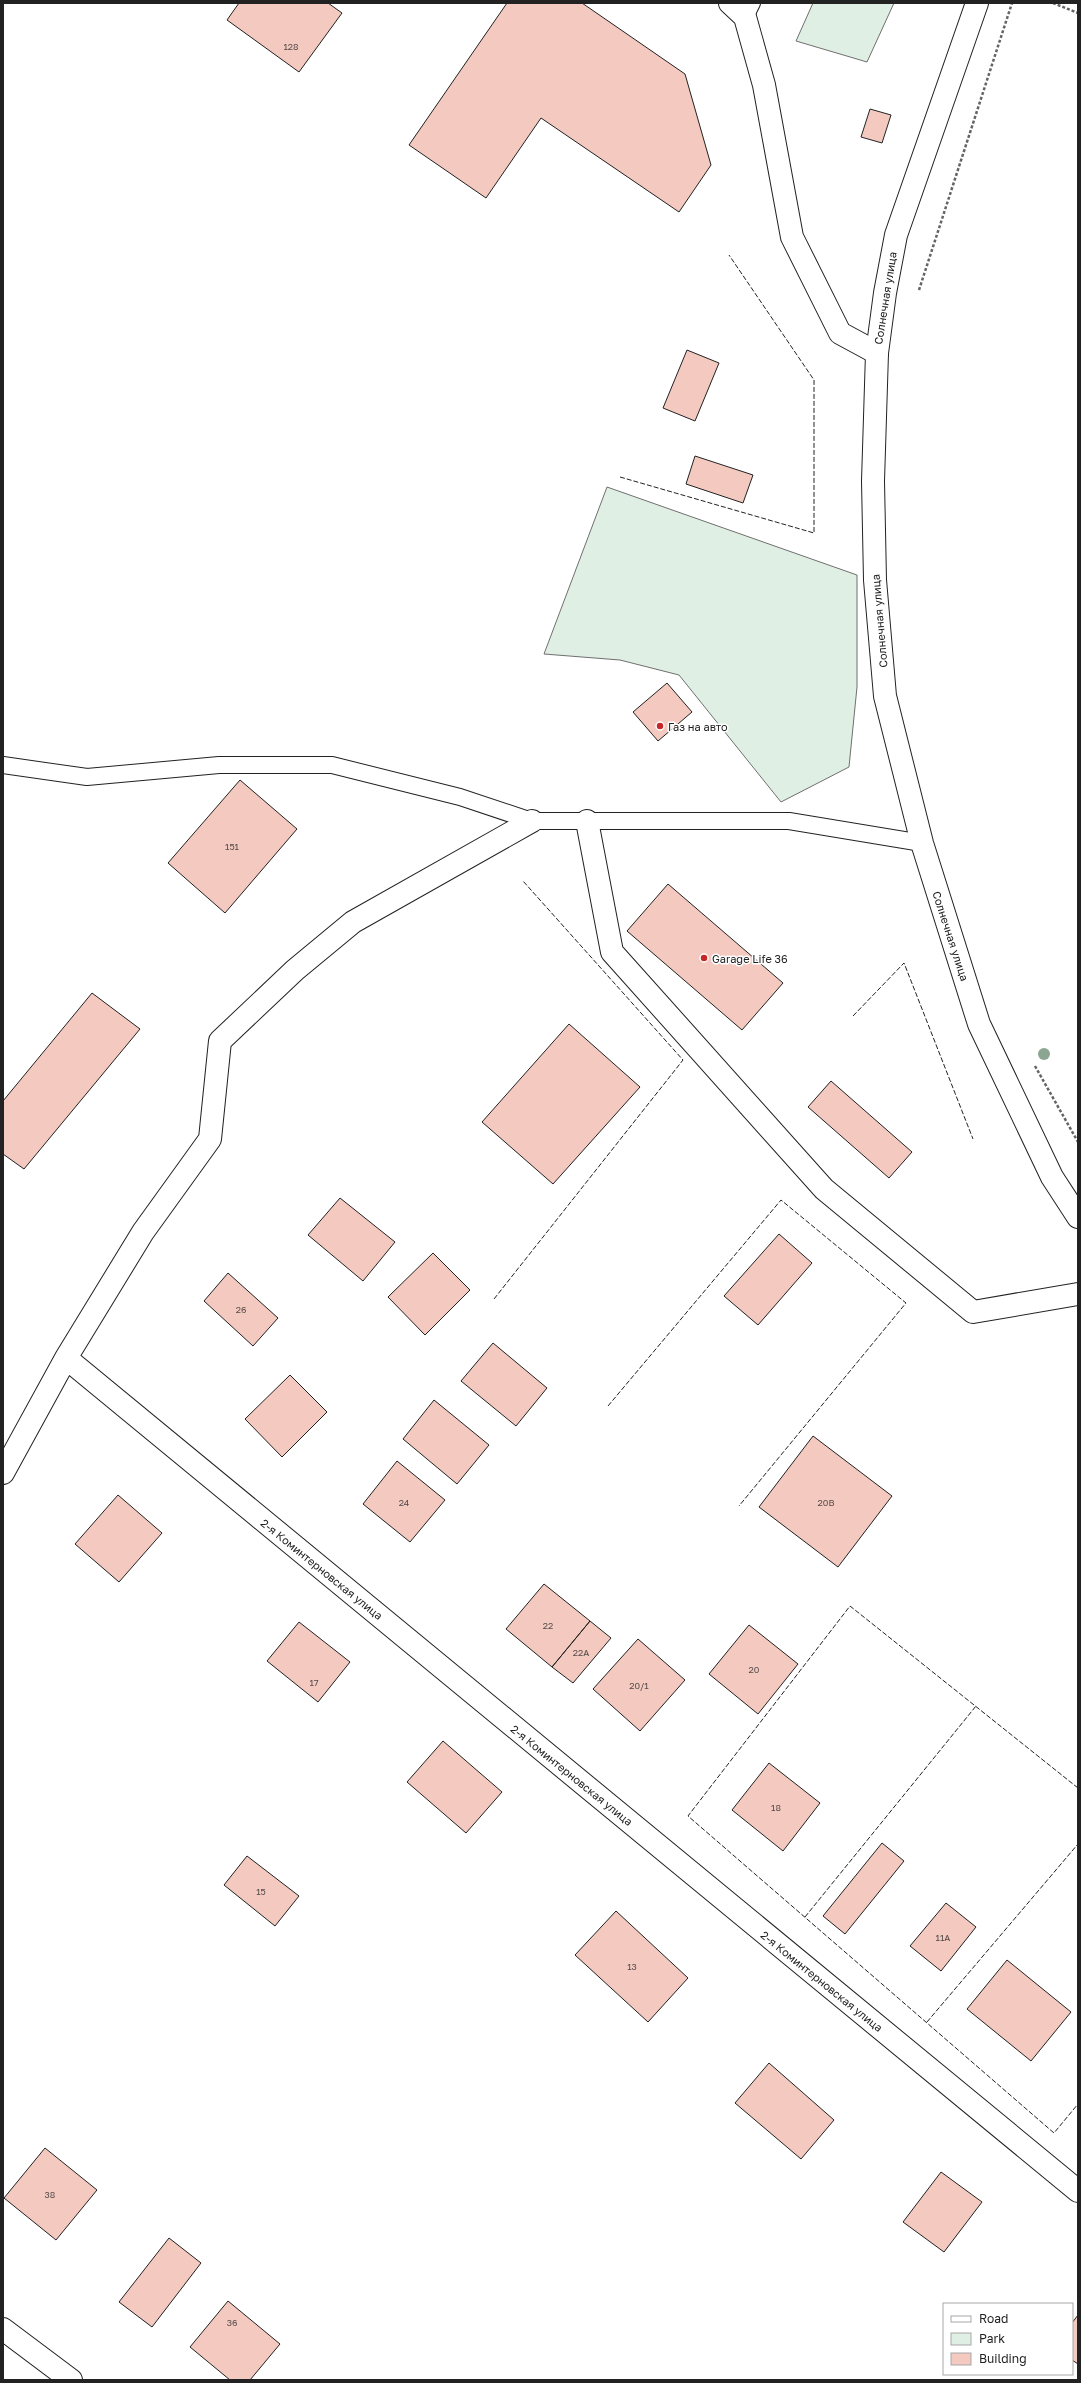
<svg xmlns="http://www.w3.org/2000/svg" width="1081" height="2383" font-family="'Golos Text',sans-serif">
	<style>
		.green { fill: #e0efe3; stroke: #6f6f6f }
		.building { fill: #f3c9c0; stroke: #222 }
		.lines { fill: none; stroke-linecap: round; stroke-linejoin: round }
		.lane-casing { stroke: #222; stroke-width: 18 }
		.street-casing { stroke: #222; stroke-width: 24 }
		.secondary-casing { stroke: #222; stroke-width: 24 }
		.path { stroke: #646464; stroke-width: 2.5; stroke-dasharray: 3 2; stroke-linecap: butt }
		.lane { stroke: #fff; stroke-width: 16 }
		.street { stroke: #fff; stroke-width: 22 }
		.secondary { stroke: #fff; stroke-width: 22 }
		.fence { stroke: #222; stroke-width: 1; stroke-dasharray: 5 2; stroke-linecap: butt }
		.tree { fill: #8da692 }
		.poi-dot { fill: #c62828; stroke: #fff; stroke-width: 1.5 }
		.labels { text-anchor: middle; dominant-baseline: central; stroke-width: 3; stroke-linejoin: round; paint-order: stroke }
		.number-label { font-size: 9px; fill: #564c4a }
		.street-label { font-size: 11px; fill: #222; stroke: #fff }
		.poi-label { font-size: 11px; fill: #222; stroke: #fff; text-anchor: start }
	</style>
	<rect width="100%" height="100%" fill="#fff"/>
	<path class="green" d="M813,3H894L867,62L796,41Z
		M607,487L857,575V687L849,767L781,802L679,675L620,660L544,654Z"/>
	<path class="building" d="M239,3H328L342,13L299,72L227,20Z
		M507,3H582L685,74L711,165L679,212L541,118L486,198L409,145Z
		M870,109L891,115L882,143L861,137Z
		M687,350L719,363L695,421L663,408Z
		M695,456L753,475L743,503L686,484Z
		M667,683L692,712L658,741L633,712Z
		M240,780L297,829L225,913L168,863Z
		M668,884L783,983L742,1030L627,931Z
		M92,993L140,1029L24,1169L3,1154V1101Z
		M569,1024L640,1087L553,1184L482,1122Z
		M831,1081L912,1152L889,1178L808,1107Z
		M340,1198L395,1242L363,1281L308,1235Z
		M779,1234L812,1263L758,1325L724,1296Z
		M433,1253L470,1290L425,1335L388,1297Z
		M228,1273L278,1318L253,1346L204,1301Z
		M493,1343L547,1388L516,1426L461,1381Z
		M290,1375L327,1412L282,1457L245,1419Z
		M434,1400L489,1445L457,1484L403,1439Z
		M813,1436L892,1496L838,1567L759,1507Z
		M397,1461L445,1500L410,1542L363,1504Z
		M118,1495L162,1533L119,1582L75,1544Z
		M544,1584L590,1621L552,1667L506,1629Z
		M590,1621L611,1638L573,1683L552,1667Z
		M299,1622L350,1662L318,1702L267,1661Z
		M749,1625L798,1664L758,1714L709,1674Z
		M638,1639L685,1680L640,1731L593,1689Z
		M443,1741L502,1792L466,1833L407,1782Z
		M769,1763L820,1803L783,1851L732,1810Z
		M882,1843L904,1861L845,1934L823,1916Z
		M247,1856L299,1896L275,1926L224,1885Z
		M946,1903L976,1927L941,1971L910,1946Z
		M616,1911L688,1978L648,2022L575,1955Z
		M1007,1960L1071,2012L1031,2061L967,2009Z
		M769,2063L834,2120L801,2159L735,2103Z
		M45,2148L97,2190L56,2240L4,2198Z
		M941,2172L982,2202L944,2252L903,2222Z
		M169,2238L201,2263L152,2327L119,2302Z
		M228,2301L280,2344L250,2380H230L190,2347Z
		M1078,2315V2364L1072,2360V2323Z"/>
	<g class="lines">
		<defs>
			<path id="lane" d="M745,17L752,3
				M3,765L87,777L219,765H332L460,797L532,821H789L922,843"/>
			<path id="street" d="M730,3L745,17L764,85L792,237L840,333L877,353
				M587,821L612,952L824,1189L973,1312L1078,1294
				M66,1358L1078,2191
				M3,1473L66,1358L143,1232L210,1139L220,1041L295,970L353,922L532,821
				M3,2329L71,2380"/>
			<path id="secondary" d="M977,3L896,235L885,293L877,353L873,481L875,580L885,696L922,843L979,1024L1052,1177L1078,1217"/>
		</defs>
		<use href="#lane" class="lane-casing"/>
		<use href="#street" class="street-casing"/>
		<use href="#secondary" class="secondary-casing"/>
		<path class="path" d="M1053,3L1078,13
			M919,290L1012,3
			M1035,1066L1078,1142"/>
		<use href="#lane" class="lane"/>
		<use href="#street" class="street"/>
		<use href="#secondary" class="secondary"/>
		<path class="fence" d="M620,477L814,533V380L729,255
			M853,1016L904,963L973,1139
			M494,1299L683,1060L523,881
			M608,1406L781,1200L906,1303L739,1506
			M1078,1788L850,1606L688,1816L1054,2133L1078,2104
			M805,1917L976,1706
			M927,2022L1078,1844"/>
	</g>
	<circle class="tree" cx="1044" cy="1054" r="6"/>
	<g class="poi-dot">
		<circle cx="660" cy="726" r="4"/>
		<circle cx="704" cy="958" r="4"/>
	</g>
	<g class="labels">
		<g class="number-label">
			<text x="291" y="46">128</text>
			<text x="232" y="846">151</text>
			<text x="241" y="1309">26</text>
			<text x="404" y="1502">24</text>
			<text x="826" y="1502">20В</text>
			<text x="548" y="1625">22</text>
			<text x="581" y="1652">22А</text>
			<text x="754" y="1669">20</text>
			<text x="314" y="1682">17</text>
			<text x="639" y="1685">20/1</text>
			<text x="776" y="1807">18</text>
			<text x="261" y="1891">15</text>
			<text x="943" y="1937">11А</text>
			<text x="632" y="1966">13</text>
			<text x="50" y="2194">38</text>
			<text x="232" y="2322">36</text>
		</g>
		<g class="street-label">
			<text transform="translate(885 298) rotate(-81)">Солнечная улица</text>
			<text transform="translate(879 621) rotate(-95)">Солнечная улица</text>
			<text transform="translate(951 936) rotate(72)">Солнечная улица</text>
			<text transform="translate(322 1569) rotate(39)">2-я Коминтерновская улица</text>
			<text transform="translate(572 1775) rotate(39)">2-я Коминтерновская улица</text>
			<text transform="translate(822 1981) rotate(39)">2-я Коминтерновская улица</text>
		</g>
		<g class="poi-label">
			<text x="668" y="726">Газ на авто</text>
			<text x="712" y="958">Garage Life 36</text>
		</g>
	</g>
	<rect width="1081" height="2383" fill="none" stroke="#222222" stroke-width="8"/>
	<rect x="943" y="2303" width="130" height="72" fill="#ffffff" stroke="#a7a7a7"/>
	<rect x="951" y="2316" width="20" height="6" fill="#ffffff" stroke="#a7a7a7"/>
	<text x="979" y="2323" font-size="12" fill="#222222">Road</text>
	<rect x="951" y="2333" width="20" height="12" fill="#e0efe3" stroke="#a7a7a7"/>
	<text x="979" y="2343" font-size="12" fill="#222222">Park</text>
	<rect x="951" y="2353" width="20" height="12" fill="#f3c9c0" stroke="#a7a7a7"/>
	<text x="979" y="2363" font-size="12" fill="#222222">Building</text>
</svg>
